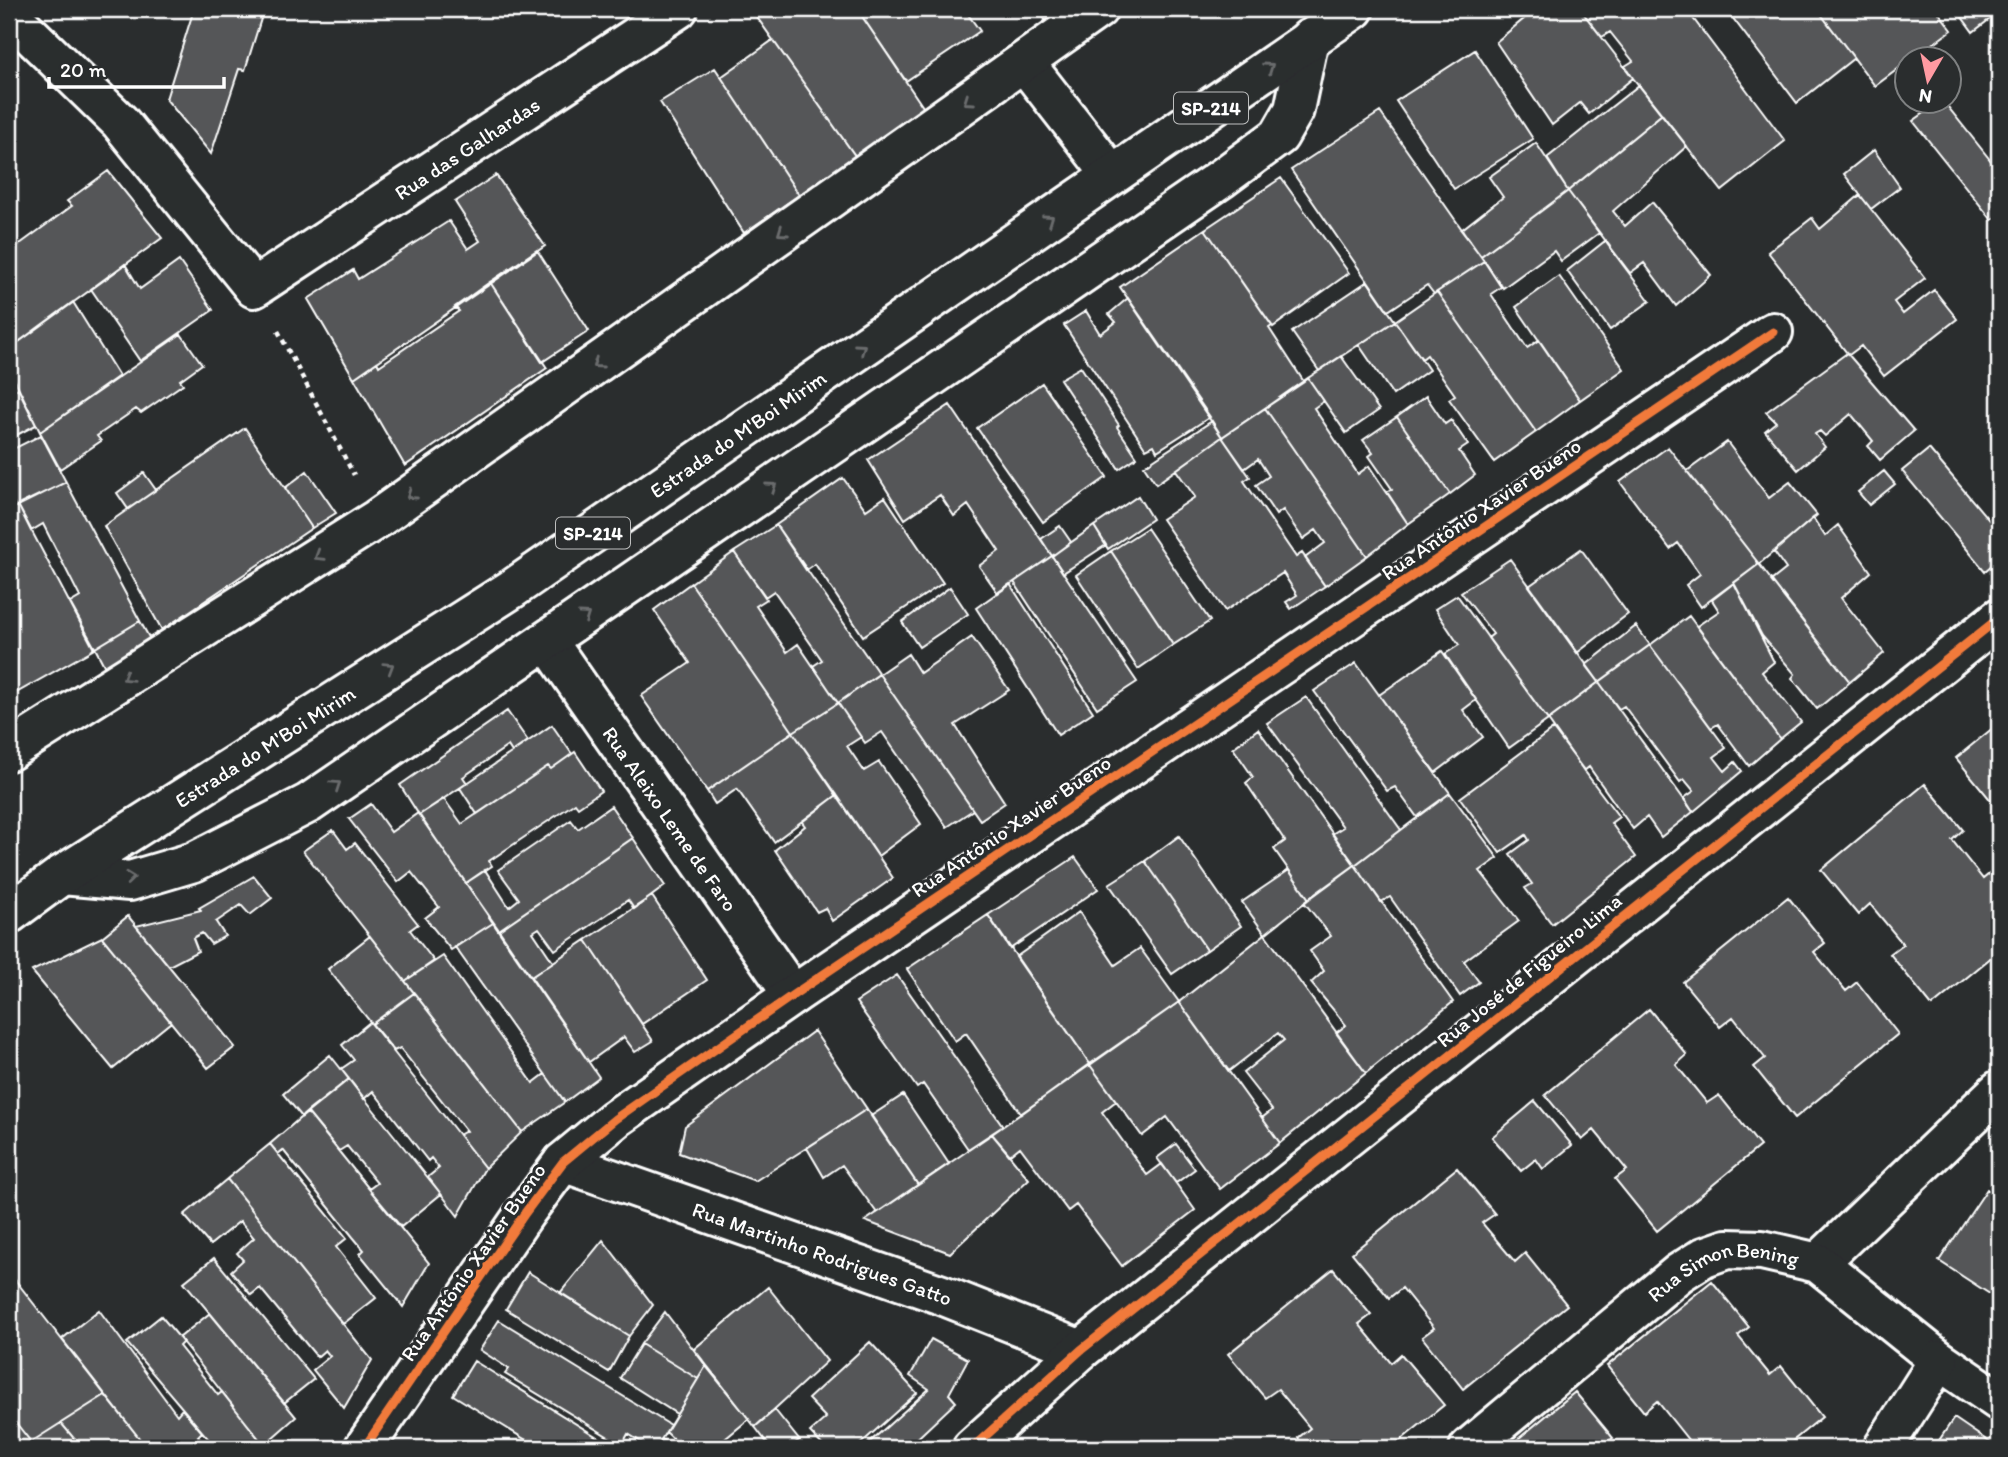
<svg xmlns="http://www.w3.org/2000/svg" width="2008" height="1457" font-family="Itim,sans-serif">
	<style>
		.building { fill: #555758; stroke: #fff; stroke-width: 2 }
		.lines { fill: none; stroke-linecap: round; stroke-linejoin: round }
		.street-casing { stroke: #fff; stroke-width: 44 }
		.primary-casing { stroke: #fff; stroke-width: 44 }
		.path { stroke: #fff; stroke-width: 4.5; stroke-dasharray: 5 5; stroke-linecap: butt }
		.street { stroke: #2a2d2e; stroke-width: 38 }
		.primary { stroke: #2a2d2e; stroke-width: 38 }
		.cycleway-casing { stroke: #2a2d2e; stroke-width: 13 }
		.cycleway { stroke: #f17a3a; stroke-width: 9 }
		.oneway { stroke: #6a6c6d }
		.labels { text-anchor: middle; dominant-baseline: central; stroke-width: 6; stroke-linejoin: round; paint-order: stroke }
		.shield { fill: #2a2d2e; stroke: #bfc0c0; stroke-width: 2 }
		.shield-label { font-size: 19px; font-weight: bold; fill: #fff }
		.street-label { font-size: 21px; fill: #fff; stroke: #2a2d2e }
	</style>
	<rect width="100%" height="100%" fill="#2a2d2e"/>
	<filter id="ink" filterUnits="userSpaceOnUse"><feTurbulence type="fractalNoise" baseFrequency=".0143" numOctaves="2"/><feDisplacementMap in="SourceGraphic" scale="14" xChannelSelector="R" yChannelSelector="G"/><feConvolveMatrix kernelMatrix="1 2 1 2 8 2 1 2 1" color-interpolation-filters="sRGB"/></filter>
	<g filter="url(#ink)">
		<path class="building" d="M194,9H264L245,70L239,69L211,154L166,99Z
			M751,9H857L925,110L856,157Z
			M857,9H964L980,31L906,81Z
			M1038,9H1074L1048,24Z
			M1536,9H1580L1633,78L1589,114L1580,103L1552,125L1496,42Z
			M1580,9H1686L1785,141L1722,191L1633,78L1625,66L1633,61L1610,32L1602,37Z
			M1726,9H1817L1854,58L1797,103Z
			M1817,9H1936L1952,30L1911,60H1906V63L1875,86Z
			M1956,9H1999V12L1973,32Z
			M773,40L856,157L799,195L721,77Z
			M1475,50L1533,139L1454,189L1396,101Z
			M715,68L799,195L744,233L660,102Z
			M1639,85L1662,114L1568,191L1547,158Z
			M1940,102H1944L1999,171V214L1992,220L1913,121Z
			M1380,112L1484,261L1437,292L1434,294L1427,285L1388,311L1291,170Z
			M1662,114L1687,146L1613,211L1625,226L1652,202L1711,275L1676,306L1644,263L1630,273L1568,191Z
			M1536,143L1568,191L1481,256L1461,230L1503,197L1489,177Z
			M1874,150L1900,187L1871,209L1844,174Z
			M108,171L162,238L9,349V309L11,307L9,303V252L72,206L67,201Z
			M496,175L545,246L354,378L308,299L353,270L358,279L449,221L468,249L480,241L455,202Z
			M1281,178L1349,273L1273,327L1205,229Z
			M1568,191L1599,233L1561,261L1554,251L1503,288L1481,256Z
			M1860,195L1925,278L1894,302L1903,314L1934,290L1957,319L1884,376L1861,346L1849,355L1847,353L1768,252L1812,218L1820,229Z
			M1205,229L1272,326L1269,328L1304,382L1222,437L1120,287Z
			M1605,241L1650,301L1610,330L1567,271Z
			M537,250L589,331L542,362L490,282Z
			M179,261L213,310L140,361L91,289L125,264L140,289Z
			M1484,261L1501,287L1491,294L1527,348L1539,340L1580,400L1536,432L1437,292Z
			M1559,276L1624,369L1580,400L1516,307Z
			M1368,281L1395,321L1319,371L1292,332Z
			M490,282L547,368L405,466L354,378L377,362L379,366L459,311L455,307Z
			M1437,292L1536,432L1494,462L1449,399L1455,395L1427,355L1422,359L1395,321Z
			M1128,298L1210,417L1157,451L1154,445L1146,449L1064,325L1086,311L1100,334L1116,322L1109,314Z
			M73,302L119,376L40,432L9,368V349Z
			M1395,321L1429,370L1393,395L1359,345Z
			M181,334L202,364L180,380L183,384L141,413L136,409L97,436L101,441L60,469L40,432Z
			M1847,353L1914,431L1880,460L1868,446L1873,441L1851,414L1825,436L1820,431L1815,434L1825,447L1798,470L1765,431L1776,422L1766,412Z
			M1341,356L1379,410L1346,433L1308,378Z
			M1081,367L1119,425L1117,427L1137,457L1119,469L1060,379Z
			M1308,378L1324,401L1314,408L1358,474L1369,466L1408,524L1367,556L1265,408Z
			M1042,383L1107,477L1043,522L977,428Z
			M18,388L36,425L9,439V393Z
			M1426,396L1445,424L1451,420L1468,445L1459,451L1475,475L1450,494L1397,417Z
			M950,405L1052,556L998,593L979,566L999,551L968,505L954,516L940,495L905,519L868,460Z
			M1265,408L1367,556L1325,586L1305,558L1325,543L1316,530L1303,539L1283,510L1276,515L1256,485L1269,476L1258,459L1244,469L1222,437Z
			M1397,417L1450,494L1408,524L1387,492L1392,489L1369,456L1373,453L1363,440Z
			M1212,421L1222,437L1156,484L1144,466Z
			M245,428L312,528L162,630L104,526Z
			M41,435L66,482L16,507L9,495V451Z
			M1222,437L1250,477L1244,481L1296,557L1302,553L1325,586L1291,609L1286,602L1297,595L1283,573L1225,611L1162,519L1195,497L1176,470Z
			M1727,442L1769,498L1790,482L1817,515L1759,564L1687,471Z
			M1668,447L1759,564L1701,607L1686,585L1700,574L1678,543L1670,549L1620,482Z
			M1929,449L1999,532V559L1985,571L1902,471Z
			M307,471L336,513L312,528L285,488Z
			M1884,471L1895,484L1869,505L1858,492Z
			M144,473L156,490L128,509L117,493Z
			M843,478L866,510L885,497L943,583L863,636L815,564L806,570L776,525Z
			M66,482L140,621L95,648L70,603L80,597L43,524L31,531L18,505Z
			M1138,496L1152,519L1108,549L1094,526Z
			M18,505L94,649L9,697V511Z
			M1813,518L1825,536L1838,525L1871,572L1841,598L1884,653L1850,682L1771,581L1786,569L1774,552Z
			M776,525L879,674L838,703L813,666L822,660L774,591L765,597L734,552Z
			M1060,526L1071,542L1052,556L1041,539Z
			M1094,526L1106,545L1063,573L1052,556Z
			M1147,528L1210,621L1173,645L1111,551Z
			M1581,549L1628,614L1577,653L1529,586Z
			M1111,551L1173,645L1138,669L1076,575Z
			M734,552L767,599L756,606L787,652L798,644L838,703L793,732L691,583Z
			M1052,556L1137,682L1097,708L1014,582Z
			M1510,559L1599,682L1548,720L1488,638L1493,634L1461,592Z
			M1759,564L1850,682L1817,709L1792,678L1795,674L1762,636L1734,583Z
			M691,583L793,732L707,791L641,696L690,663L654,610Z
			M1734,583L1774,662L1762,672L1801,722L1780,739L1697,626L1719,611L1712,600Z
			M1010,584L1093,712L1058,735L976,608Z
			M950,587L968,614L919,647L902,622Z
			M1457,595L1548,720L1509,748L1445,654L1459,645L1435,609Z
			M1689,616L1780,739L1749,766L1718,724L1711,728L1650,645Z
			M140,621L151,641L106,669L95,648Z
			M1636,626L1650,645L1599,682L1586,665Z
			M972,637L1009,690L955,725L1005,803L980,820L879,674L908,654L920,673Z
			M1650,645L1726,748L1714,757L1725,771L1735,762L1742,771L1693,812L1684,798L1694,791L1684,779L1680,782L1624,706L1619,709L1599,682Z
			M1442,651L1476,700L1463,710L1483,737L1435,773L1379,695Z
			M1356,663L1450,793L1417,817L1395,787L1387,791L1314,691Z
			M879,674L973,810L947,827L882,732L865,743L838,703Z
			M1599,682L1693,812L1661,837L1647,817L1633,829L1589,767L1584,771L1548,720Z
			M1306,697L1401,830L1355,865L1332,834L1343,827L1267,723Z
			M838,703L861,737L847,746L864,771L879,762L921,824L878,856L793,732Z
			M507,711L528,741L512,752L508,746L463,777L467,783L419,815L400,785Z
			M1999,723V798L1993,803L1956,758Z
			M552,725L572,754L551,769L548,766L477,814L460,788Z
			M1258,729L1355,865L1309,899L1274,849L1285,841L1246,783L1253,777L1233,748Z
			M1553,729L1619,817L1611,823L1636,857L1552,924L1525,888L1532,884L1510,854L1529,840L1526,835L1500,853L1460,798Z
			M793,732L837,795L774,842L737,789L715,804L707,791Z
			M575,752L601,791L578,807L575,803L489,861L492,866L466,883L419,815L444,799L462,824L548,766L551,769Z
			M1925,784L1963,830L1952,840L1983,879L1994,870L1999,876V951L1932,1006L1890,954L1903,944L1870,904L1858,915L1821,870Z
			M1450,793L1498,858L1480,871L1519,921L1464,961L1479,982L1460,996L1390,897L1381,902L1355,865Z
			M837,795L893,878L832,921L825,908L817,912L775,850L805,826L802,822Z
			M371,804L391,832L418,813L493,923L451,950L425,918L439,907L411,872L398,882L349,819Z
			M611,806L633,838L499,930L466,883L485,870L509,907L519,899L498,870L571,820L578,829Z
			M333,830L347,849L355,843L418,924L410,930L434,961L405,981L303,851Z
			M1179,836L1241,926L1207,950L1145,861Z
			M633,838L665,886L634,909L628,900L555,950L539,928L533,932L553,962L531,977L499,930Z
			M1075,857L1098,889L1010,949L988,915Z
			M1145,861L1207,950L1172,974L1109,884Z
			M1355,865L1453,1002L1366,1073L1336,1033L1346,1025L1311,983L1324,971L1310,951L1331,936L1304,902Z
			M1289,870L1309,899L1265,934L1242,902Z
			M254,876L272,898L250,915L241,905L216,922L225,936L211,944L202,933L193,938L198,951L169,966L136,926L201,910L199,908Z
			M652,896L707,980L642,1024L586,940Z
			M1788,897L1825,943L1814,952L1846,991L1857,982L1898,1034L1795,1118L1754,1067L1765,1058L1733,1017L1720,1027L1683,982Z
			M1079,912L1115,965L1140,948L1179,1002L1090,1064L1016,957Z
			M988,915L1090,1064L1021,1114L966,1033L955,1041L907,969Z
			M128,916L235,1047L208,1068L102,937Z
			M493,923L599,1077L565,1102L455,947Z
			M1265,934L1366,1073L1280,1143L1262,1118L1272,1110L1243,1073L1284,1040L1278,1033L1229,1071L1179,1002Z
			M370,936L414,993L372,1024L328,969Z
			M102,937L171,1022L113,1069L32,971Z
			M586,940L653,1041L635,1052L624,1037L589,1062L531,977Z
			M443,956L533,1083L545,1074L565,1102L522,1132L405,981Z
			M897,975L1003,1126L968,1149L923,1084L917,1088L856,1002Z
			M414,993L522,1132L485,1168L459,1135L466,1131L400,1048L394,1051L372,1024Z
			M1179,1002L1280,1143L1220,1189L1167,1117L1142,1136L1090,1065Z
			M1649,1009L1687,1055L1676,1065L1707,1103L1719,1095L1760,1146L1657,1231L1615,1179L1627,1170L1594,1130L1582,1140L1545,1095Z
			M370,1022L485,1168L458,1216L428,1177L439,1168L431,1158L428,1161L373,1091L364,1099L341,1069L354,1060L342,1045Z
			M814,1031L867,1109L755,1181L679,1153L685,1126Z
			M330,1055L349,1079L302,1117L283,1094Z
			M1090,1065L1116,1101L1102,1112L1147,1175L1162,1164L1195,1210L1122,1266L1076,1205L1068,1211L1020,1147L1010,1155L992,1134Z
			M349,1079L441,1194L401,1227L369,1189L377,1183L347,1146L339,1151L307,1112Z
			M903,1095L949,1164L918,1185L871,1116Z
			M1535,1101L1572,1145L1543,1169L1536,1159L1521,1171L1492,1137Z
			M867,1109L918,1185L877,1213L842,1165L824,1177L807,1148Z
			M307,1112L429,1263L403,1307L360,1254L364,1250L353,1237L283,1150L278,1154L270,1144Z
			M992,1134L1029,1179L950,1253L865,1221Z
			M270,1144L347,1238L336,1247L376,1298L343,1324L227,1179Z
			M1176,1144L1195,1169L1176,1183L1157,1158Z
			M1457,1168L1495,1214L1482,1223L1515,1262L1525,1253L1567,1305L1463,1389L1422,1337L1434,1328L1402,1288L1389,1298L1352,1253Z
			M227,1179L372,1360L344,1408L313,1370L330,1356L325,1350L317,1357L260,1288L251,1295L231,1271L243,1260L237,1253L254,1238L240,1221L210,1245L184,1215Z
			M1987,1189L1999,1196V1300L1939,1261Z
			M603,1240L653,1305L629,1336L560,1293Z
			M214,1258L314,1379L284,1403L184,1282Z
			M1333,1269L1371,1315L1359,1324L1391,1363L1401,1354L1444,1405L1391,1448H1306L1298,1438L1310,1428L1278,1389L1265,1398L1228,1354Z
			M9,1272L105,1395L31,1442L9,1414Z
			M528,1272L629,1336L609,1372L506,1309Z
			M1712,1281L1749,1327L1738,1336L1770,1375L1781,1366L1822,1417L1784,1448H1680L1689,1441L1657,1401L1644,1412L1607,1366Z
			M768,1287L827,1361L755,1427L694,1349Z
			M99,1310L177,1415L182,1409L202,1432L198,1436L208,1448H147L62,1339Z
			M665,1312L706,1366L698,1379L641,1344Z
			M210,1313L296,1417L264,1445L179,1338Z
			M161,1316L183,1342L179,1346L218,1395L222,1392L266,1448H216L127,1343Z
			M499,1320L670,1425L656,1448H651L628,1434L622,1445L505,1374L509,1369L480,1350Z
			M931,1339L968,1359L949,1394L956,1402L907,1448H863L929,1389L910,1376Z
			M870,1342L917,1393L856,1448H825L810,1432L826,1418L808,1399Z
			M641,1344L698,1379L677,1414L620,1378Z
			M474,1361L615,1448H539L453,1395Z
			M706,1366L749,1419L714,1448H683L666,1432Z
			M1575,1392L1613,1438L1602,1448H1507Z
			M105,1395L143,1443L136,1448H82L61,1423Z
			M775,1410L799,1440L789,1448H771L755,1427Z
			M9,1414L31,1442L23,1448H9Z
			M1954,1418L1998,1448H1934Z
			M61,1423L82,1448H23L31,1442Z
			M662,1439L672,1448H655Z"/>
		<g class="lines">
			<defs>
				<g id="street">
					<path id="s1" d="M9,14L120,122L254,288L678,9"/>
					<path id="s2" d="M548,642L793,995"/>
					<path id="s3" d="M563,1162L942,1295L1081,1350"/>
					<path d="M1818,1263L1999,1090"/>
					<path d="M364,1448L525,1213L563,1162L615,1119L793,995L1773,332"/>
					<path d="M972,1448L1081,1350L1999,618"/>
					<path id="s4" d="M1469,1448L1679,1273L1704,1257L1727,1249L1762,1250L1818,1263L1939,1360L1999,1401"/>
					<path d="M1883,1448L1939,1360"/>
				</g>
				<g id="primary">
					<path d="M1024,62L1112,175"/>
					<path d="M9,751L377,519L1098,9"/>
					<path d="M62,875L130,881L194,862L309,803L1222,178L1279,136L1294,110L1309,39"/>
					<path id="s5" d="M9,914L62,875L512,589L1354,9"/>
				</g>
			</defs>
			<use href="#street" class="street-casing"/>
			<use href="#primary" class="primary-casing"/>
			<path class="path" d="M278,331L354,475"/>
			<use href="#street" class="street"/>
			<use href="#primary" class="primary"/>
			<defs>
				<path id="cycleway" d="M364,1448L525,1213L563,1162L615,1119L793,995L1773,332
					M972,1448L1081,1350L1999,618"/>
			</defs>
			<use href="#cycleway" class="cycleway-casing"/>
			<use href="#cycleway" class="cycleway"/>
		</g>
		<defs><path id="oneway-chevron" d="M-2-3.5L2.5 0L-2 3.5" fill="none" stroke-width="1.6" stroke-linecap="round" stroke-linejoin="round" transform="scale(1.75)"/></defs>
		<g class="oneway">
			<use href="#oneway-chevron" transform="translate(1269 67) rotate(-35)"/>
			<use href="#oneway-chevron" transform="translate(968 101) rotate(145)"/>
			<use href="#oneway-chevron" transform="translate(1049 219) rotate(-35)"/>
			<use href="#oneway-chevron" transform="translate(782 232) rotate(145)"/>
			<use href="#oneway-chevron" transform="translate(861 348) rotate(-35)"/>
			<use href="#oneway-chevron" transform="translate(597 364) rotate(145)"/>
			<use href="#oneway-chevron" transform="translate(772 487) rotate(-35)"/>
			<use href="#oneway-chevron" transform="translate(411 495) rotate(145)"/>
			<use href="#oneway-chevron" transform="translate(319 556) rotate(148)"/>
			<use href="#oneway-chevron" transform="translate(585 616) rotate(-35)"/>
			<use href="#oneway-chevron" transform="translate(389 667) rotate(-32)"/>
			<use href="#oneway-chevron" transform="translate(127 677) rotate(148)"/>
			<use href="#oneway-chevron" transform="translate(336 785) rotate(-34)"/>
			<use href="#oneway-chevron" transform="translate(130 878) rotate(-6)"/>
		</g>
	</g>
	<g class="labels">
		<g class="shield">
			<rect x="1174" y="92.5" width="74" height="31" rx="5"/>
			<rect x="556" y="517.5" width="74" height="31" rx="5"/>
		</g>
		<g class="shield-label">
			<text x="1211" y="108">SP-214</text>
			<text x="593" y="533">SP-214</text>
		</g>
		<g class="street-label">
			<text stroke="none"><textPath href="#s1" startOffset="623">Rua das Galhardas</textPath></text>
			<text stroke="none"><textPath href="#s5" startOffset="873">Estrada do M'Boi Mirim</textPath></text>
			<text transform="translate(1481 509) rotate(-34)">Rua Antônio Xavier Bueno</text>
			<text stroke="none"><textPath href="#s5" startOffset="306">Estrada do M'Boi Mirim</textPath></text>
			<text stroke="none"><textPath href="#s2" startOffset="215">Rua Aleixo Leme de Faro</textPath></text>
			<text transform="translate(1011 826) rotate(-34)">Rua Antônio Xavier Bueno</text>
			<text transform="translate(1529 970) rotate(-39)">Rua José de Figueiro Lima</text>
			<text stroke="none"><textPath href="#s3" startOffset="275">Rua Martinho Rodrigues Gatto</textPath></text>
			<text transform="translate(473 1262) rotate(-55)">Rua Antônio Xavier Bueno</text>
			<text stroke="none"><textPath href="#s4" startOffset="318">Rua Simon Bening</textPath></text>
		</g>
	</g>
	<rect width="2008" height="1457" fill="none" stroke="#2a2d2e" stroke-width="35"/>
	<rect x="18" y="18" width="1973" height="1422" fill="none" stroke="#fff" stroke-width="2.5" filter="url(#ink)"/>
	<g transform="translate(1928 80) rotate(189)"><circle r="33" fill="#2a2d2e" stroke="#7f8182" stroke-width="2"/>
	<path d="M0-5L12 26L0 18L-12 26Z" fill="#ff9aa2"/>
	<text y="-10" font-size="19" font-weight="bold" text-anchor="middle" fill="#ffffff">N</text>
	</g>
	<path d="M49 77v10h175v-10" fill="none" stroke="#ffffff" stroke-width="3.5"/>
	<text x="60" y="77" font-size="21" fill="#ffffff" stroke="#2a2d2e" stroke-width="5" paint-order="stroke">20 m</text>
</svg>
